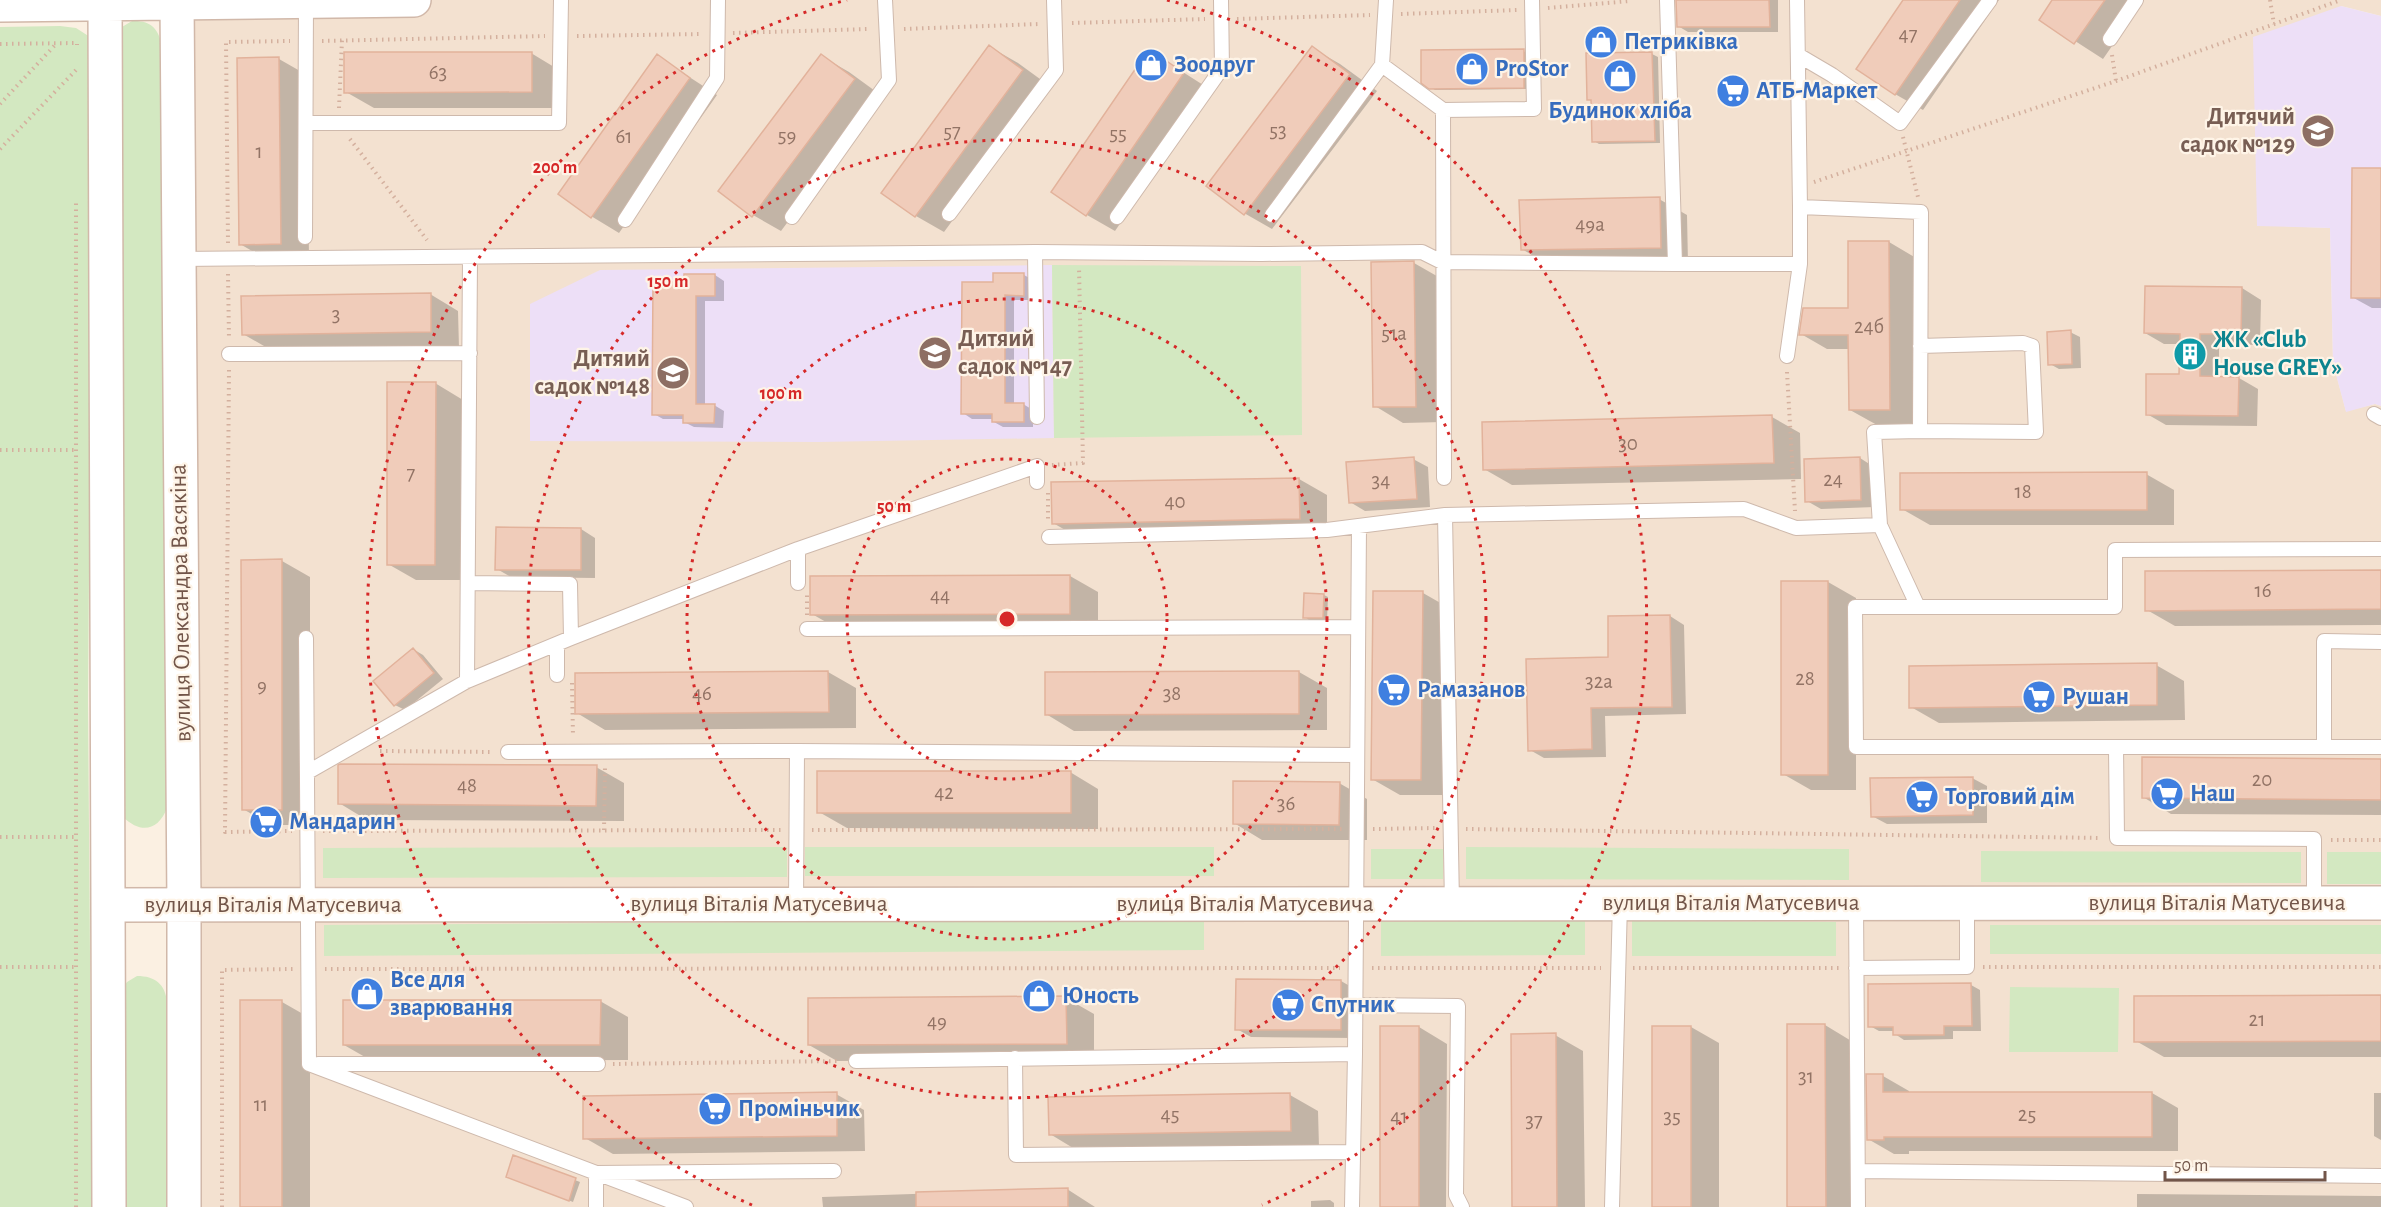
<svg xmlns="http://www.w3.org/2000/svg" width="2381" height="1207" font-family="'Alegreya Sans',sans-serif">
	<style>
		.residential { fill: #f3e1d0 }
		.education { fill: #eddff7 }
		.green { fill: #d3e8c1 }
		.shadow { fill: #0003 }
		.building { fill: #f0ccba; stroke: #e2b29b; stroke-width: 1.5 }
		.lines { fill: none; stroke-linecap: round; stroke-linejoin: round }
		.lane-casing { stroke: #ceb9ac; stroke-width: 16 }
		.secondary-casing { stroke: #d1b8a9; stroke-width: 36 }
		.path { stroke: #d4b09e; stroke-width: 4; stroke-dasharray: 1.5 4.5; stroke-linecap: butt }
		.lane { stroke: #fff; stroke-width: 14 }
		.secondary { stroke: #fff; stroke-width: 33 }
		.ring { fill: none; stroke: #d62828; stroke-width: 3; stroke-dasharray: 3 6 }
		.labels { text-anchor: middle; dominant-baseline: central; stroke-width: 4.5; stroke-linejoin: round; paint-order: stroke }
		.number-label { font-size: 21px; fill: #927365 }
		.shop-label { font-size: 24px; font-weight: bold; fill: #366cbe; stroke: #fef4e7; text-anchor: start }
		.education-label { font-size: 24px; font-weight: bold; fill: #785e54; stroke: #fef4e7; text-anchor: end }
		.culture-label { font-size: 24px; font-weight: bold; fill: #0d838f; stroke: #fef4e7; text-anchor: start }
		.street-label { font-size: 24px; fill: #725549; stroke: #fef4e7 }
		.centre { fill: #d62828; stroke: #fef4e7; stroke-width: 3 }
		.ring-label { font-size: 18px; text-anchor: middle; font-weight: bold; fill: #d62828; stroke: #fef4e7; stroke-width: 4.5; stroke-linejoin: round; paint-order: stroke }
	</style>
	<rect width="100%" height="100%" fill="#fbf0e2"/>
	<path class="residential" d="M414,0H2381V16L2341,6L2257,225L2330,228L2333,363L2346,411L2375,404L2381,406V1207H184L177,3Z"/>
	<path class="education" d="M2341,6L2381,16V406L2375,404L2346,412L2333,363L2330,228L2257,226L2253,37Z
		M1052,265L1054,438L818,442L530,441V304L600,270Z"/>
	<path class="green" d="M132,21C150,20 159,28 162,47L167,808C158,831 141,834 123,817L115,36L122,27Z
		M60,26L76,28L90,37L93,50L88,702L92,1207H0V27Z
		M1052,265L1301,266L1302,435L1054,438Z
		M787,847V877L323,878V848Z
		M805,847H1214V876H805Z
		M1466,847L1849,849V880L1466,879Z
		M1371,849H1443V879H1371Z
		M1981,851L2301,852V883L1981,882Z
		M2327,852H2381V884H2327Z
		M1204,919V950L324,956V925Z
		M1585,920V955L1381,956V922Z
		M1632,921L1836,922V956H1632Z
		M1990,925H2381V954H1990Z
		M137,976C155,976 165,984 167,1002L168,1207H120L121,991L127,982Z
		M2010,987L2119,988L2118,1052H2009Z"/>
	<path class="shadow" d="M1683,0H1778V32H1688L1678,26Z
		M1904,0H1999L1923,110L1895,94Z
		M2054,0H2144L2103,59L2041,19Z
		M990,47L1018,63L1051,87L944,232L916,216L883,192Z
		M1312,48L1340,64L1377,91L1272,229L1244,213Z
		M1150,51L1211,90L1115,231L1087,215Z
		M1523,51L1528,53V89L1435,90L1430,87Z
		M531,53L559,70L560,108H374L346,92Z
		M1652,54L1658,57L1660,143L1599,144L1594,141L1593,102L1588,99Z
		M657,56L717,95L619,233L591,216Z
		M821,56L849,72L882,96L781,231L753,215Z
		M238,59H279L307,75L309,260H268L240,244Z
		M2381,169V308H2372L2352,297Z
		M1659,199L1687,215L1688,263L1550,266L1522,249Z
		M1850,242H1889L1916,258V425H1877L1850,410V349H1827L1801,334L1850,310Z
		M1414,263L1442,279L1443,422L1403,423L1375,406Z
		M715,275L724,281V301H705V405H714L724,411L723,428L694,427L684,422V419H663L654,414L685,284Z
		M1024,275L1033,280V300H1014V405L1023,404L1033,410V427H1003L994,422V419H972L963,413L994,284Z
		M2242,288L2261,300L2260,345L2219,344V378H2239L2258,389L2257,426L2166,425L2147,414L2181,376V344H2164L2145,333Z
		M430,294L458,311L459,348L271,350L243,334Z
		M2070,332L2080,337L2081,368L2059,369L2050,364Z
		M435,383L463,400L462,580H416L388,564Z
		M1772,417L1800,433L1801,479L1512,485L1484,469Z
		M1860,458L1874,467L1875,507L1821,509L1807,501Z
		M1413,459L1428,467L1430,507L1365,511L1350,502Z
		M2146,474L2174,490V525H1930L1902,509Z
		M1299,479L1327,495V535L1081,539L1053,523Z
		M581,529L595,538V578L511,577L497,569Z
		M282,561L310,577V825H271L243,809Z
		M2381,571V625L2175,626L2147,610Z
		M1070,576L1098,592V629L840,630L812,614Z
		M1828,582L1856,598V790H1811L1783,774Z
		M1423,593L1451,609L1449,795H1400L1372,779Z
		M1324,595L1328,597L1327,620H1309L1305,617Z
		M1670,616L1684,625L1686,714L1605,716L1606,757L1544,758L1530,750L1610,659Z
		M413,649L423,655L443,679L405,710L395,705Z
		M2156,665L2184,681L2185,720L1939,723L1911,707Z
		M828,672L856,688V728L605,730L577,713Z
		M1299,672L1327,688V730L1074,731L1046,714Z
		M2381,761V815L2171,814L2143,797Z
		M596,767L624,783V821L367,820L339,803Z
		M1070,772L1098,789V829L847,828L819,812Z
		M1972,778L1987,786V823L1887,824L1872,816Z
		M1339,783L1367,799V840H1262L1234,823Z
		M1237,980L1341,981L1355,989V1038L1251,1037L1237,1029Z
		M1971,985L1980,990L1981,1031H1953V1039L1904,1040L1895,1034V1031H1879L1870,1026Z
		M2381,997V1057H2164L2136,1041Z
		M1066,998L1094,1014V1059L837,1061L809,1045Z
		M600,1001L628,1017V1060L372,1061L344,1045Z
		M282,1002L310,1018V1207H242Z
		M1825,1025L1853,1042V1207H1789Z
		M1419,1027L1447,1044L1446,1207H1381Z
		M1691,1027L1719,1043V1207H1654Z
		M1555,1035L1583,1051L1585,1207H1514Z
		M1883,1076L1909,1091V1093H2152L2178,1108V1151H1909V1154H1894L1868,1139Z
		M2374,1093H2381V1140L2374,1136Z
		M836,1094L864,1110L865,1151L613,1154L585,1138Z
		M1290,1095L1318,1111L1319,1147L1078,1151L1050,1134Z
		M514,1157L580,1182L573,1202L512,1178Z
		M1067,1189L1095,1207H823L822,1197Z
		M2137,1194L2381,1196V1207H2137Z
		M1330,1200L1334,1203V1207H1311V1201Z"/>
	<path class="building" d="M1676,0H1769L1770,27H1677Z
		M1903,0H1960L1895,95L1856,69Z
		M2052,0H2105L2074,44L2039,20Z
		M989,45L1023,70L915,217L881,193Z
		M1312,46L1350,74L1244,215L1206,186Z
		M1149,49L1184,73L1086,216L1051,192Z
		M1524,49V88L1429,89L1421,83V50Z
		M344,52H532V92L344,93Z
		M1652,52L1655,141L1592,142L1591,100H1587L1586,53Z
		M657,54L690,78L591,218L558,194Z
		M821,54L855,79L752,217L718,191Z
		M279,57L281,244L239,245L237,58Z
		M2352,168H2381V298H2351Z
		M1660,197L1661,248L1521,250L1519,200Z
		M1848,241H1889L1890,410H1849L1848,335H1799L1803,308H1848Z
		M1414,261L1416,407H1373L1371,262Z
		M993,273H1024V296L1005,295V403H1024V422H992V414H961L962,282H993Z
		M684,274H715V296H696V404H715L714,423H683V415H652L653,282H684Z
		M2145,286L2242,287L2241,334H2200V376L2239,377L2238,416L2146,415V374H2179L2180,334L2144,333Z
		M431,293V332L242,335L241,296Z
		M2071,330L2072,364L2048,365L2047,332Z
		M387,382H436L435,565H387Z
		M1772,415L1774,463L1483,470L1482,422Z
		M1414,457L1417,499L1349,503L1346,462Z
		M1860,457L1861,500L1805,502L1804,459Z
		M2147,472V510H1900V473Z
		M1299,478L1300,519L1052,524L1051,482Z
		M496,527L581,528V570H495Z
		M282,559V810H242L241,560Z
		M2381,570V609L2145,611V571Z
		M1070,575V614L810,615V576Z
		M1781,581H1828V775H1781Z
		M1373,591H1423L1421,780H1371Z
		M1304,593L1324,594L1323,618H1303Z
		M1670,615L1672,707L1591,708L1592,749L1528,751L1526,659L1608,657V616Z
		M413,648L434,673L394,706L373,681Z
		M2157,663V705L1909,708V666Z
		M828,671L829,712L575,714V673Z
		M1299,671V714L1045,715V672Z
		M2142,757L2381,759V800L2142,798Z
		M340,764L597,765L596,806L338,804V765Z
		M817,771H1071V813H817Z
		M1973,777V815L1871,817L1870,778Z
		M1233,781L1340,782L1339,825L1233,824Z
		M1236,979L1341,980V1030H1235Z
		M1971,983L1972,1026H1944V1035H1893V1027H1868V984Z
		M2381,995V1041L2134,1042V996Z
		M1066,996L1067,1044L808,1045V998Z
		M240,1000H282V1207H240Z
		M343,1000H601L600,1045H343Z
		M1787,1024H1825L1826,1207H1787Z
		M1380,1026H1419V1207H1380Z
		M1652,1026H1691V1207H1652Z
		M1556,1033L1557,1207H1512L1511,1034Z
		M1866,1074H1883V1092H2152V1137H1884V1140H1867Z
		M837,1092V1136L583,1139V1096Z
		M1290,1093L1291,1131L1049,1135L1048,1097Z
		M513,1155L576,1178L569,1201L506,1177Z
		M1068,1188V1207H916V1192Z"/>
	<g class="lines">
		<defs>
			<path id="lane" d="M1386,0L1382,65L1443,110L1444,478
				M1797,0L1800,207L1921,212L1920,431L2036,432L2032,346L2023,343L1920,346
				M2110,39L2136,0
				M1798,55L1832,75L1900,123L1990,0
				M1443,110L1534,109L1532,0
				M306,123H559L561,0
				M949,214L1056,70L1054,0
				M1272,215L1382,65
				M792,217L889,80L885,0
				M1117,217L1222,68L1221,0
				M625,220L717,78L718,0
				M305,237L306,2
				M1035,252L1262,254L1422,252L1442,262L1675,264L1667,0
				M179,259L1035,252L1037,417
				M1675,264H1800
				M229,354L470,353
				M1787,356L1800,264V207
				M2374,414L2381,418
				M1445,515L1744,509L1796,528L1880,525L1918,607
				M1880,525L1874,432L1920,431
				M1049,537L1327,530L1445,515L1452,904
				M798,549L1037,466V482
				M468,583L570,584L571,638
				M807,629L1358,627
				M306,638L309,1064
				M557,644V675
				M467,681L470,258
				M2116,747H2381
				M2324,747V641L2381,642
				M508,752L797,751L1357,755
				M308,772L467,681L571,638L798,549V583
				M1856,903L1858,1207
				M2314,903V839L2117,838L2116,747H1856L1855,607H2115V550L2381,549
				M796,904L797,751
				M1856,968L1967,967V903
				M1356,1005L1458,1006L1456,1195L1462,1207
				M1015,1058L1016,1155L1353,1152
				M856,1061L1355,1054L1359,526
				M309,1064L686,1207
				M318,1064H598
				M1858,1171L2381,1176
				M596,1207V1173L834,1171
				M1352,1207L1355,1054
				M1612,1207L1620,903"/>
			<path id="secondary" d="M105,0L109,1207
				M177,0L184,904V1207
				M0,5L414,0
				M109,905L2381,903"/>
		</defs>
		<use href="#lane" class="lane-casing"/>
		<use href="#secondary" class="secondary-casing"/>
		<path class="path" d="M2270,0L2274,24
			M1548,8L1630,1
			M1401,14L1517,10
			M1237,19L1370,15
			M1072,23L1205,19
			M904,29L1040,24
			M733,33L869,29
			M577,36L701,34
			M322,41L545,36
			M0,44L77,43V45
			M2112,55L2116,81
			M0,104L56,44
			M339,108L342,40
			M1903,137L1918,197
			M350,139L427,240
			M0,149L77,69
			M1814,182L2116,81L2341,0
			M228,243L226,42L290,41
			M228,274L229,339
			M229,370L225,832L292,831
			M1787,372L1795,511
			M0,450H76
			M1052,465L1083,463L1079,267
			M1048,493V521
			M807,615V595
			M572,683L573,736
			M380,751L493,752
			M1373,829L1435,828
			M1466,829L2101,838
			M604,830L605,768
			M812,830L1342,829
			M323,831L781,830
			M0,837H76
			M2331,840H2381
			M0,967H76
			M1983,967H2381
			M1372,968H1601
			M1633,968H1841
			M325,969L1340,968
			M613,1064L840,1061
			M76,1207V203
			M222,1207V970L293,969"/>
		<use href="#lane" class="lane"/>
		<use href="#secondary" class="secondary"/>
	</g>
	<g class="ring">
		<circle cx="1007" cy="619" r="160"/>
		<circle cx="1007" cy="619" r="320"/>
		<circle cx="1007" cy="619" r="479"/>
		<path d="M752 1205A639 639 0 0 1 847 0M1167 0A639 639 0 0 1 1262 1205"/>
	</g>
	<defs>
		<symbol id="shop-disc" viewBox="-11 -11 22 22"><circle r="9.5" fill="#3f7fe0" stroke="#fef4e7"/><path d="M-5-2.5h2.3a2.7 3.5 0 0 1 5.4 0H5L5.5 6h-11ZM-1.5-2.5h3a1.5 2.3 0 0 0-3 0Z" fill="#fff"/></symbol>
		<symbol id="supermarket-disc" viewBox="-11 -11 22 22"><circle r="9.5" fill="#3f7fe0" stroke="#fef4e7"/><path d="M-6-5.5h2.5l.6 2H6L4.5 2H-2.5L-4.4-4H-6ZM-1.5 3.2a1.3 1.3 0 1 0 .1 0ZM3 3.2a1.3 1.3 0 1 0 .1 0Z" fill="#fff"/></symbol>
		<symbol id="school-disc" viewBox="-11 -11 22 22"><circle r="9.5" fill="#8d6e63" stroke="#fef4e7"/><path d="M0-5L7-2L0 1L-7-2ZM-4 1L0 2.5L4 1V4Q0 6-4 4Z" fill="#fff"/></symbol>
		<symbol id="building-disc" viewBox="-11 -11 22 22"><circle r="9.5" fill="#0f9aa8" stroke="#fef4e7"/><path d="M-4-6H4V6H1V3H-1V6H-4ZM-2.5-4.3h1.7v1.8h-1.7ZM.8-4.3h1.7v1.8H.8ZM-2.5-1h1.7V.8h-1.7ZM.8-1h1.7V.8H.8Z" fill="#fff"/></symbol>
	</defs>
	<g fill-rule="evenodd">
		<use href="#shop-disc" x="1582" y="23" width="38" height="38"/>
		<use href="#shop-disc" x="1132" y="46" width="38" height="38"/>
		<use href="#shop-disc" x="1453" y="50" width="38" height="38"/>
		<use href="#shop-disc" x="1601" y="57" width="38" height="38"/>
		<use href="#supermarket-disc" x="1714" y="72" width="38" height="38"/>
		<use href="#school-disc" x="2299" y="112" width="38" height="38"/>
		<use href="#school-disc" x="916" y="334" width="38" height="38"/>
		<use href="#building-disc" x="2171" y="335" width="38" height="38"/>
		<use href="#school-disc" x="654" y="354" width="38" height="38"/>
		<use href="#supermarket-disc" x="1375" y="671" width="38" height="38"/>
		<use href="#supermarket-disc" x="2020" y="678" width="38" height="38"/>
		<use href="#supermarket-disc" x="2148" y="775" width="38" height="38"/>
		<use href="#supermarket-disc" x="1903" y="778" width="38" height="38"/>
		<use href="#supermarket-disc" x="247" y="803" width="38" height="38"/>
		<use href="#shop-disc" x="348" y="975" width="38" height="38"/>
		<use href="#shop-disc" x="1020" y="977" width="38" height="38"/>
		<use href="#supermarket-disc" x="1269" y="986" width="38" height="38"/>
		<use href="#supermarket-disc" x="696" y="1090" width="38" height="38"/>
	</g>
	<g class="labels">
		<g class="number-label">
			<text x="1908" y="34">47</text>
			<text x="438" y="72">63</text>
			<text x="1278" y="130">53</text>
			<text x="952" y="131">57</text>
			<text x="1118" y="133">55</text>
			<text x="787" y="135">59</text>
			<text x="624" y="136">61</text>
			<text x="259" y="151">1</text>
			<text x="1590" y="224">49а</text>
			<text x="336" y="314">3</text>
			<text x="1869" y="326">24б</text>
			<text x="1394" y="333">51а</text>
			<text x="1628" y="443">30</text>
			<text x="411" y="473">7</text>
			<text x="1833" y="479">24</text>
			<text x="1381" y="480">34</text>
			<text x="2023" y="491">18</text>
			<text x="1175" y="501">40</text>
			<text x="2263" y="590">16</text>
			<text x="940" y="595">44</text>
			<text x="1805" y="678">28</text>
			<text x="1599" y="681">32а</text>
			<text x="262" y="685">9</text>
			<text x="702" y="693">46</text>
			<text x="1172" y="693">38</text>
			<text x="2262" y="779">20</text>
			<text x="467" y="785">48</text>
			<text x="944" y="792">42</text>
			<text x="1286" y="803">36</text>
			<text x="2257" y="1019">21</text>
			<text x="937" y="1021">49</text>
			<text x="1806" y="1076">31</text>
			<text x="261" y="1104">11</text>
			<text x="1170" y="1114">45</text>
			<text x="2027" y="1114">25</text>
			<text x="1399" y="1116">41</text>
			<text x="1672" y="1116">35</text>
			<text x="1534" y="1120">37</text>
		</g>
		<g class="shop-label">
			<text x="1624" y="42">Петриківка</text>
			<text x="1174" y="65">Зоодруг</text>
			<text x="1495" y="69">ProStor</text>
			<text x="1756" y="91">АТБ-Маркет</text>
			<text x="1620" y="111" text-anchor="middle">Будинок хліба</text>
			<text x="1417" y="690">Рамазанов</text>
			<text x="2062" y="697">Рушан</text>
			<text x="2190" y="794">Наш</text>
			<text x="1945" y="797">Торговий дім</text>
			<text x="289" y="822">Мандарин</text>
			<text x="390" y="980">Все для<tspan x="390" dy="28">зварювання</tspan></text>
			<text x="1062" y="996">Юность</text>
			<text x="1311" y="1005">Спутник</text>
			<text x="738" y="1109">Проміньчик</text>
		</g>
		<g class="education-label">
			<text x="2295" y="117">Дитячий<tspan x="2295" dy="28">садок №129</tspan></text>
			<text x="958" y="339" text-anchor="start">Дитяий<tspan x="958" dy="28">садок №147</tspan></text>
			<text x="650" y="359">Дитяий<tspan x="650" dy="28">садок №148</tspan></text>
		</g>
		<g class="culture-label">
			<text x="2213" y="340">ЖК «Club<tspan x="2213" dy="28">House GREY»</tspan></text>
		</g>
		<g class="street-label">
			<text transform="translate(181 603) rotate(-91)">вулиця Олександра Васякіна</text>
			<text x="1731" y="903">вулиця Віталія Матусевича</text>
			<text x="2217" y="903">вулиця Віталія Матусевича</text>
			<text x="759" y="904">вулиця Віталія Матусевича</text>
			<text x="1245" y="904">вулиця Віталія Матусевича</text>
			<text x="273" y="905">вулиця Віталія Матусевича</text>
		</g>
	</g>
	<circle cx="1007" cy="619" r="9" class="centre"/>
	<g class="ring-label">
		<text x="555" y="173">200 m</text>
		<text x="668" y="287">150 m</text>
		<text x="781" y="399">100 m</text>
		<text x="894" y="512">50 m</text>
	</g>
	<path d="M2165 1171v9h160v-9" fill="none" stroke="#725549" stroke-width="3"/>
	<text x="2174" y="1171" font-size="18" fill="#725549" stroke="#fef4e7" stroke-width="4.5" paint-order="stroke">50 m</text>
</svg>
